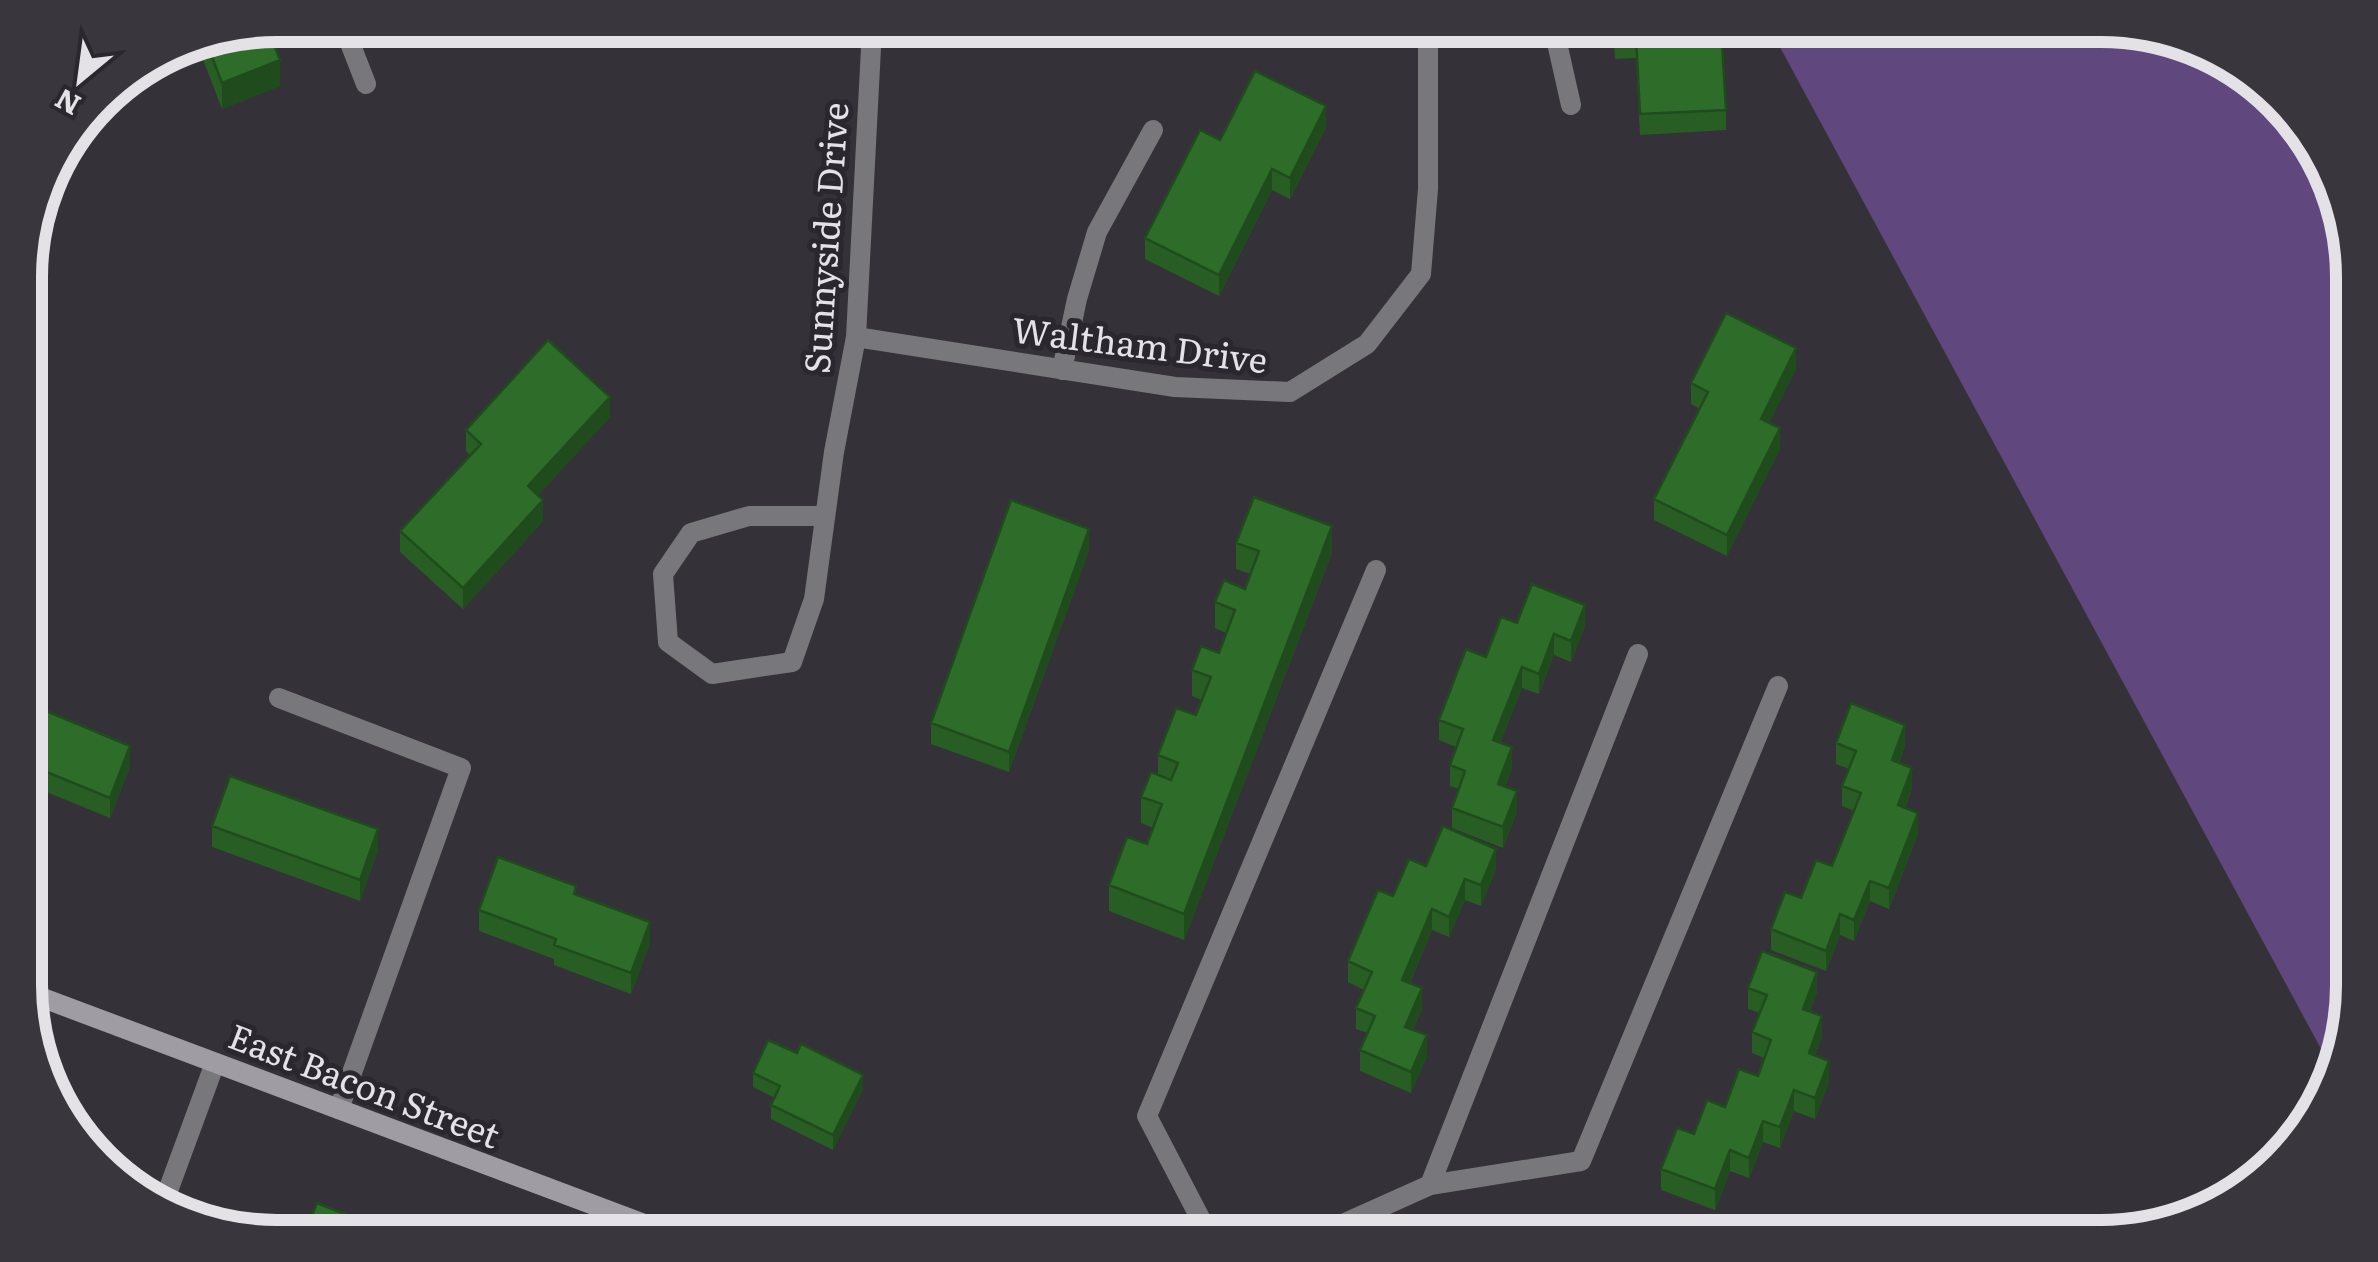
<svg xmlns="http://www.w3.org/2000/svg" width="2378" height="1262" font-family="Literata,serif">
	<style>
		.green { fill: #60487e }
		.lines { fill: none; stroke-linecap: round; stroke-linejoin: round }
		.lane { stroke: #78777b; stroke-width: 20 }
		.street { stroke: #78777b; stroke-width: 20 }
		.secondary { stroke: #9f9da3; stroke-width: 20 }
		.wall { fill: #285e23 }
		.shaded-wall { fill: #204c1d }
		.building { fill: #2e6d29; stroke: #204c1d; stroke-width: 2.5 }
		.labels { text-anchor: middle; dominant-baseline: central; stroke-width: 10; stroke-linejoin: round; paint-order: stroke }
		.street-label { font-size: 35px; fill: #e4e2e7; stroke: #2a272f }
		.rim { fill: none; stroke: #e4e2e7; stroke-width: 12 }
	</style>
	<rect width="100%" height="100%" fill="#343139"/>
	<path class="green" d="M1768,25H2100L2212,51L2310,137L2351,245L2353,985L2333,1071Z"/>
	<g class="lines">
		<path class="lane" d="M1553,25L1571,105
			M1062,370L1077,299L1097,232L1153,130
			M1638,654L1430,1185L1581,1161L1778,686
			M279,698L461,768L339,1109
			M1210,1237L1147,1116L1376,570
			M1314,1237L1430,1185"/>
		<path class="street" d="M343,25L366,84
			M856,337L1175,387L1290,392L1367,344L1421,274L1428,189V25
			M824,516H749L691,533L663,574L668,642L712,674L792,662L814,599L834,452L856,337L871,48L864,25
			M162,1207L215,1063"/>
		<path class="secondary" d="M27,992L679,1237"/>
	</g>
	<path class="wall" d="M1613,25H1701L1726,110V130L1640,135L1636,58L1615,59Z
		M267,27L280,86L222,109L196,41Z
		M1326,127L1290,199L1272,190L1219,296L1145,259V238L1220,140Z
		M1796,369L1769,423L1780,449L1727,556L1654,520V499L1700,409L1691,404V383Z
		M610,417L538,495L543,521L463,609L400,552V531L470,455L466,451V430Z
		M1236,543L1332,553L1184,940L1109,911V885L1147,844L1153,828L1141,823V797L1158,775V755L1196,715L1202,700L1192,696V670L1219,653L1226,633L1215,628V602L1245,589L1250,574L1236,569Z
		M1089,550L1009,772L931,744V723Z
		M1517,623L1585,626L1571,662L1554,655L1539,694L1522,688L1500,743L1512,768L1505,787L1517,812L1503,848L1452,828V808L1459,789L1450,786V765L1456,747L1439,740V720L1486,657Z
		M27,703L130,767L110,818L27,784Z
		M1836,743L1905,746L1899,763L1912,789L1905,808L1918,834L1889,909L1870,901L1854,941L1840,935L1826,971L1771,950V929L1832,866L1854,811L1842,806V786L1849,769L1836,764Z
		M212,826L378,850L360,901L212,847Z
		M1426,866L1496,869L1481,906L1465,900L1449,937L1432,930L1410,983L1422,1009L1413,1030L1427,1056L1411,1093L1360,1071V1050L1368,1033L1356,1029V1008L1364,990L1348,982V961L1393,896Z
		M576,895L650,943L631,994L554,965V959L479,931V910Z
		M1748,988L1817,992L1810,1011L1822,1036L1815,1056L1829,1082L1815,1119L1794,1111L1780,1148L1763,1142L1749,1178L1730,1171L1715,1210L1661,1190V1169L1694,1134L1758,1076L1764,1058L1752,1053V1032L1760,1013L1748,1009Z
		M753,1073L863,1089L833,1150L771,1119V1105L775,1098L753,1087Z"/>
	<path class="shaded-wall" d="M280,60V86L222,109V83Z
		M1326,106V127L1290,199V178Z
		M1272,169V190L1219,296V275Z
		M1796,348V369L1761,440V419Z
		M610,397V417L528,507V486Z
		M1780,428V449L1727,556V535Z
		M543,500V521L463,609V588Z
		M1332,526V553L1184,940V914Z
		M1089,529V550L1009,772V752Z
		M1585,605V626L1571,662V641Z
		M1554,634V655L1539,694V674Z
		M1522,667V688L1493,761V740Z
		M1905,725V746L1892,781V760Z
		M130,746V767L110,818V798Z
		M1512,747V768L1498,805V784Z
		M1912,768V789L1898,826V805Z
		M1517,791V812L1503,848V827Z
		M1918,813V834L1889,909V888Z
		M378,829V850L360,901V880Z
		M1496,849V869L1481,906V885Z
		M1465,879V900L1449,937V917Z
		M1870,881V901L1854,941V920Z
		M1432,909V930L1402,1001V980Z
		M1840,914V935L1826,971V951Z
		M650,922V943L631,994V973Z
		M1817,972V992L1803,1030V1009Z
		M1422,988V1009L1405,1048V1027Z
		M1822,1016V1036L1809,1074V1053Z
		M1427,1035V1056L1411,1093V1072Z
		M1829,1061V1082L1815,1119V1098Z
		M863,1075V1089L833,1150V1135Z
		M1794,1090V1111L1780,1148V1127Z
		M1763,1121V1142L1749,1178V1158Z
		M1730,1150V1171L1715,1210V1189Z"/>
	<path class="building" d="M1615,25H1701V29L1721,27L1726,110L1640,114L1636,37L1615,39Z
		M267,27L280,60L222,83L205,39Z
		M1255,71L1326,106L1290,178L1272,169L1219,275L1145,238L1200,130L1220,140Z
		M1726,313L1796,348L1761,419L1780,428L1727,535L1654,499L1708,392L1691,383Z
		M548,340L610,397L528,486L543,500L463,588L400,531L481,444L466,430Z
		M1254,497L1332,526L1184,914L1109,885L1127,837L1147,844L1162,804L1141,797L1151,772L1171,780L1178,763L1158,755L1176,708L1196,715L1211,677L1192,670L1201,646L1219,653L1235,610L1215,602L1224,580L1245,589L1259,551L1236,543Z
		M1011,500L1089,529L1009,752L931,723Z
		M1532,584L1585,605L1571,641L1554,634L1539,674L1522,667L1493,740L1512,747L1498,784L1517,791L1503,827L1452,808L1465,771L1450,765L1463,729L1439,720L1466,649L1486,657L1501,617L1517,623Z
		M27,703L130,746L110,798L27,764Z
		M1851,703L1905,725L1892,760L1912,768L1898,805L1918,813L1889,888L1870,881L1854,920L1840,914L1826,951L1771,929L1785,892L1801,898L1816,860L1832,866L1861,793L1842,786L1856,751L1836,743Z
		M230,776L378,829L360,880L212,826Z
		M1443,826L1496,849L1481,885L1465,879L1449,917L1432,909L1402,980L1422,988L1405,1027L1427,1035L1411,1072L1360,1050L1375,1016L1356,1008L1372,972L1348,961L1378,890L1393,896L1409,859L1426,866Z
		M498,857L576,886L574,894L650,922L631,973L554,945L556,939L479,910Z
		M1762,951L1817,972L1803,1009L1822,1016L1809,1053L1829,1061L1815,1098L1794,1090L1780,1127L1763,1121L1749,1158L1730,1150L1715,1189L1661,1169L1677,1128L1694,1134L1707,1100L1725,1107L1739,1069L1758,1076L1771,1040L1752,1032L1767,995L1748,988Z
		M768,1040L797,1053L801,1044L863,1075L833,1135L771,1105L780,1086L753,1073Z
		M317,1203L388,1231L385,1237H303Z"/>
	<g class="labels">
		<g class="street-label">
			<text transform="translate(824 238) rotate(-86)">Sunnyside Drive</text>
			<text transform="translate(1140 343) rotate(7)">Waltham Drive</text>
			<text transform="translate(365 1084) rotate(21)">East Bacon Street</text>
		</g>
	</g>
	<path d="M0 0H2378V1262H0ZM277 42H2101A235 235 0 0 1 2336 277V985A235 235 0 0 1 2101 1220H277A235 235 0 0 1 42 985V277A235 235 0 0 1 277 42Z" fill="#39363e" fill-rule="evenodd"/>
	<path class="rim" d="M277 42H2101A235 235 0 0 1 2336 277V985A235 235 0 0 1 2101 1220H277A235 235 0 0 1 42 985V277A235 235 0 0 1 277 42Z"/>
	<g transform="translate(80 80) rotate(209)" stroke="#2a272f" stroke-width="8" paint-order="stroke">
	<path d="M0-8L18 38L0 25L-18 38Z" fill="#e4e2e7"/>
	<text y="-15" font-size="28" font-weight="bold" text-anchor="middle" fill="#e4e2e7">N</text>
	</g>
</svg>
